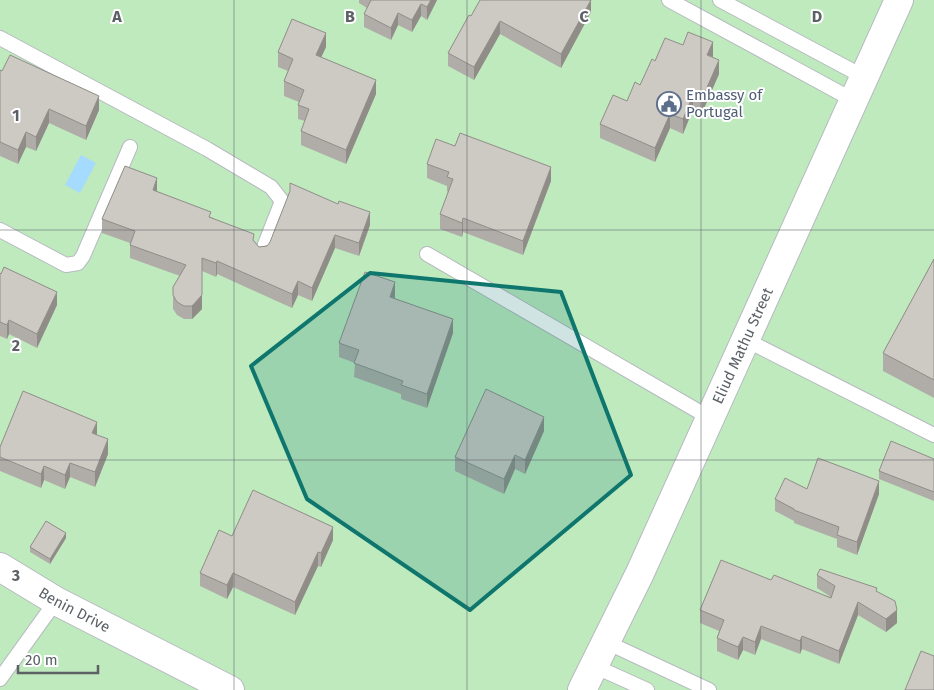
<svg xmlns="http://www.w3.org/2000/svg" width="934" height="690" font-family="'Fira Sans',sans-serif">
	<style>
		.green { fill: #bfeabe }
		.water { fill: #a5dbff }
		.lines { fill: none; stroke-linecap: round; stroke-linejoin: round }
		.lane-casing { stroke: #b6babf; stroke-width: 16 }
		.street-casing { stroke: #b6babf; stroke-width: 30 }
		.lane { stroke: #fff; stroke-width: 14 }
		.street { stroke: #fff; stroke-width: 28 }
		.wall { fill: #b0ada8 }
		.shaded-wall { fill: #908d88 }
		.building { fill: #cdc9c3; stroke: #908d88 }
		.marked { fill: #0f766e; fill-opacity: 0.2; stroke: #0f766e; stroke-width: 4; stroke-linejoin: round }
		.grid { fill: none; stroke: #5c6166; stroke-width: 1; stroke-opacity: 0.55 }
		.labels { text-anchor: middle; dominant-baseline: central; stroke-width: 4; stroke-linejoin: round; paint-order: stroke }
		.service-label { font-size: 15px; fill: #4e5e75; stroke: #fff; text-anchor: start }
		.street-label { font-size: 15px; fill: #5c6166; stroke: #fff }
		.grid-label { font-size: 16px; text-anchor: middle; font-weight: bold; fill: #5c6166; stroke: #fff; stroke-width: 4; stroke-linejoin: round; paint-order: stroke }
	</style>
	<rect width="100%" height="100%" fill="#f0ede4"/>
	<path class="green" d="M0,0H934V690H0Z"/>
	<path class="water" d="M81,155L96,163L80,193L65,185Z"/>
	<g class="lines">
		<defs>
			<path id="lane" d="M669,0L853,100
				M720,0L864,77
				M0,38L207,149L271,187L282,201L262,252
				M0,230L66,265L78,263L83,256L130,147
				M427,254L710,418
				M746,340L934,435
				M606,642L709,690
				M594,666L647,690
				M0,679L56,601"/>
			<g id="street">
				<path id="s1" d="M0,567L56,601L230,690"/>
				<path id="s2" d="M582,690L640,573L899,0"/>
			</g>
		</defs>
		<use href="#lane" class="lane-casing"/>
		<use href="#street" class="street-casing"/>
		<use href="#lane" class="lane"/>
		<use href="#street" class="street"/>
	</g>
	<path class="wall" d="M359,0H437L427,20L421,16L412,32L398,25L391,40L364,27V14L367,8L359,3Z
		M591,0V12L561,68L500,34L474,80L448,66V53L471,16Z
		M683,45L712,57L719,74L702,113L693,109L683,134L670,128L655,162L600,138V124L627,101L640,85L655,61Z
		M326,47L321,57L376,94L346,164L301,145V131L305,121L298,119V105L299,102L284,96V81L288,71L278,67V52Z
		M0,70L99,110L86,140L49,123L36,151L26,147L18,164L0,156Z
		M427,164L551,181L523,255L463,232L462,237L440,229V214L448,192L447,191V186L427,178Z
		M157,191L211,217L254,241L259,247L370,225L359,256L335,248L312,301L298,295L292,308L217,274L216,277L202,271V309L192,319H184L177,315L173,309V287L180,276L130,258V243L102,233V219Z
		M934,259V398L883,371V353Z
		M0,273L57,305L37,348L9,334L7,339L0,336Z
		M395,297V298L453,333L427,408L401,399V394L354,377L355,363L339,357V343Z
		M544,431L525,474L515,469L504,494L455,471V457Z
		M97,435L108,454L95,487L70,477L65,489L44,480L41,488L0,471V447Z
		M934,459V501L879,479V471Z
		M807,489L879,494L857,555L837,547V539L794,523V521L775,511V499Z
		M232,536L333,540L321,567L318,566L295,615L233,587L227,599L200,586V573Z
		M66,538L50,564L30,552V547Z
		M817,575L877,592L897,623L886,632L858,615L839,664L802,649L800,654L761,639L755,655L743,650L738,660L717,651V638L719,631L700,623V610L771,580L831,597L817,588Z"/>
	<path class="shaded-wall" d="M431,0H437L427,20V7Z
		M591,0V12L561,68V54Z
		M421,4V16L412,32V20Z
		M398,13V25L391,40V28Z
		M500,21V34L474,80V67Z
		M326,33V47L316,69V55Z
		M713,42V57L707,55Z
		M719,60V74L702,113V99Z
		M376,80V94L346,164V150Z
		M693,95V109L683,134V119Z
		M99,96V110L86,140V126Z
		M49,109V123L36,151V137Z
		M670,114V128L655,162V148Z
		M26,132V147L18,164V150Z
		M551,167V181L523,255V241Z
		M157,178V192L153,190Z
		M370,212V225L359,256V243Z
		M463,218V232L462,237V223Z
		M335,235V248L312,301V288Z
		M217,261V274L216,277V263Z
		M298,281V295L292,308V294Z
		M395,282V297L390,311V297Z
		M57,292V305L37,348V334Z
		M202,295V309L192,319V306Z
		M453,319V333L427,408V394Z
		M9,320V334L7,339V325Z
		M544,417V431L525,474V460Z
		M97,422V436L92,433Z
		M108,439V454L95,487V472Z
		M515,455V469L504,494V479Z
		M70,463V477L65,489V475Z
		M44,466V480L41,488V474Z
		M879,481V494L857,555V542Z
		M333,527V540L321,567V553Z
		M66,533V538L50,564V559Z
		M318,552V566L295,615V602Z
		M233,573V587L227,599V585Z
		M858,602V615L839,664V651Z
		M897,610V623L886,632V619Z
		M761,626V639L755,655V642Z
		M802,636V649L800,654V641Z
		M743,637V650L738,660V647Z"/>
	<path class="building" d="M371,0H431L427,7L421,4L412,20L398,13L391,28L364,14Z
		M480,0H591L561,54L500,21L474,67L448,53L469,15L471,16Z
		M292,19L326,33L316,55L376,80L346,150L301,131L309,109L298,105L304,90L284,81L293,59L278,52Z
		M688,32L713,42L707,55L719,60L702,99L693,95L683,119L670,114L655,148L600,124L613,95L627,101L635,82L640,85L652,59L655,61L665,38L683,45Z
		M10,55L99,96L86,126L49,109L36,137L26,132L18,150L0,142V70L2,71Z
		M460,133L551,167L523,241L463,218L462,223L440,214L453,179L447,177L449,172L427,164L436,139L455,146Z
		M125,166L157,178L153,190L211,212L209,217L254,234L253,240L259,247L267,246L270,242L290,191V183L338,204L339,201L370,212L359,243L335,235L312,288L298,281L292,294L217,261L216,263L202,258V295L192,306H184L177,302L173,295V287L186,265L130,245L135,231L102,219Z
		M934,259V380L883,353Z
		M4,267L57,292L37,334L9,320L7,325L0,322V273L1,274Z
		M365,272L395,282L390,297L453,319L427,394L401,385L403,381L354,363L359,350L339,343Z
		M486,389L544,417L525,460L515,455L504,479L455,457Z
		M23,391L97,422L92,433L108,439L95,472L70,463L65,475L44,466L41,474L0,457V447Z
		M891,441L934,459V492L879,471Z
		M818,458L879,481L857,542L837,535L839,527L794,510V509L775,499L785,478L807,489Z
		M253,490L333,527L321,553L318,552L295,602L233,573L227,585L200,573L219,530L232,536Z
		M46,521L66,533L50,559L30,547Z
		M721,560L771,580L774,575L831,598L835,586L817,575L820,569L877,588L876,591L895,601L897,610L886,619L858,602L839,651L802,636L800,641L761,626L755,642L743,637L738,647L717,638L724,620L700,610Z
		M921,651L934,656V690H905Z"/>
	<path class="marked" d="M370,273L561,292L631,475L470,610L307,499L251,366Z"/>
	<path class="grid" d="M234,0V690M467,0V690M701,0V690M0,230H934M0,460H934"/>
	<defs>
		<symbol id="civic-ring" viewBox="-11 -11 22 22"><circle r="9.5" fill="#fff" stroke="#5c6f8a" stroke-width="1.5"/><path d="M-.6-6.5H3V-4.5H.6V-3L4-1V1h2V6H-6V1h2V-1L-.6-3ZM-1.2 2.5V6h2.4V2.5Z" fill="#5c6f8a"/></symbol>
	</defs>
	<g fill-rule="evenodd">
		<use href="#civic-ring" x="655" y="90" width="28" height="28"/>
	</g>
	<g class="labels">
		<g class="service-label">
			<text x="686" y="95">Embassy of<tspan x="686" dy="17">Portugal</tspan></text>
		</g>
		<g class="street-label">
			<text stroke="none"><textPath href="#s2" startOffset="380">Eliud Mathu Street</textPath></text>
			<text stroke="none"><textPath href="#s1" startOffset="86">Benin Drive</textPath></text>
		</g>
	</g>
	<g class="grid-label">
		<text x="117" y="22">A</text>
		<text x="350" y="22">B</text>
		<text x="584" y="22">C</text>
		<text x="817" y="22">D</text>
		<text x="16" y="121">1</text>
		<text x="16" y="351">2</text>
		<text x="16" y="581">3</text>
	</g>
	<path d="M18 665v8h80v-8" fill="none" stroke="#5c6166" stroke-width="2.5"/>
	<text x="25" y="665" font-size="15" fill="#5c6166" stroke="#ffffff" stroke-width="4" paint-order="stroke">20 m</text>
</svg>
